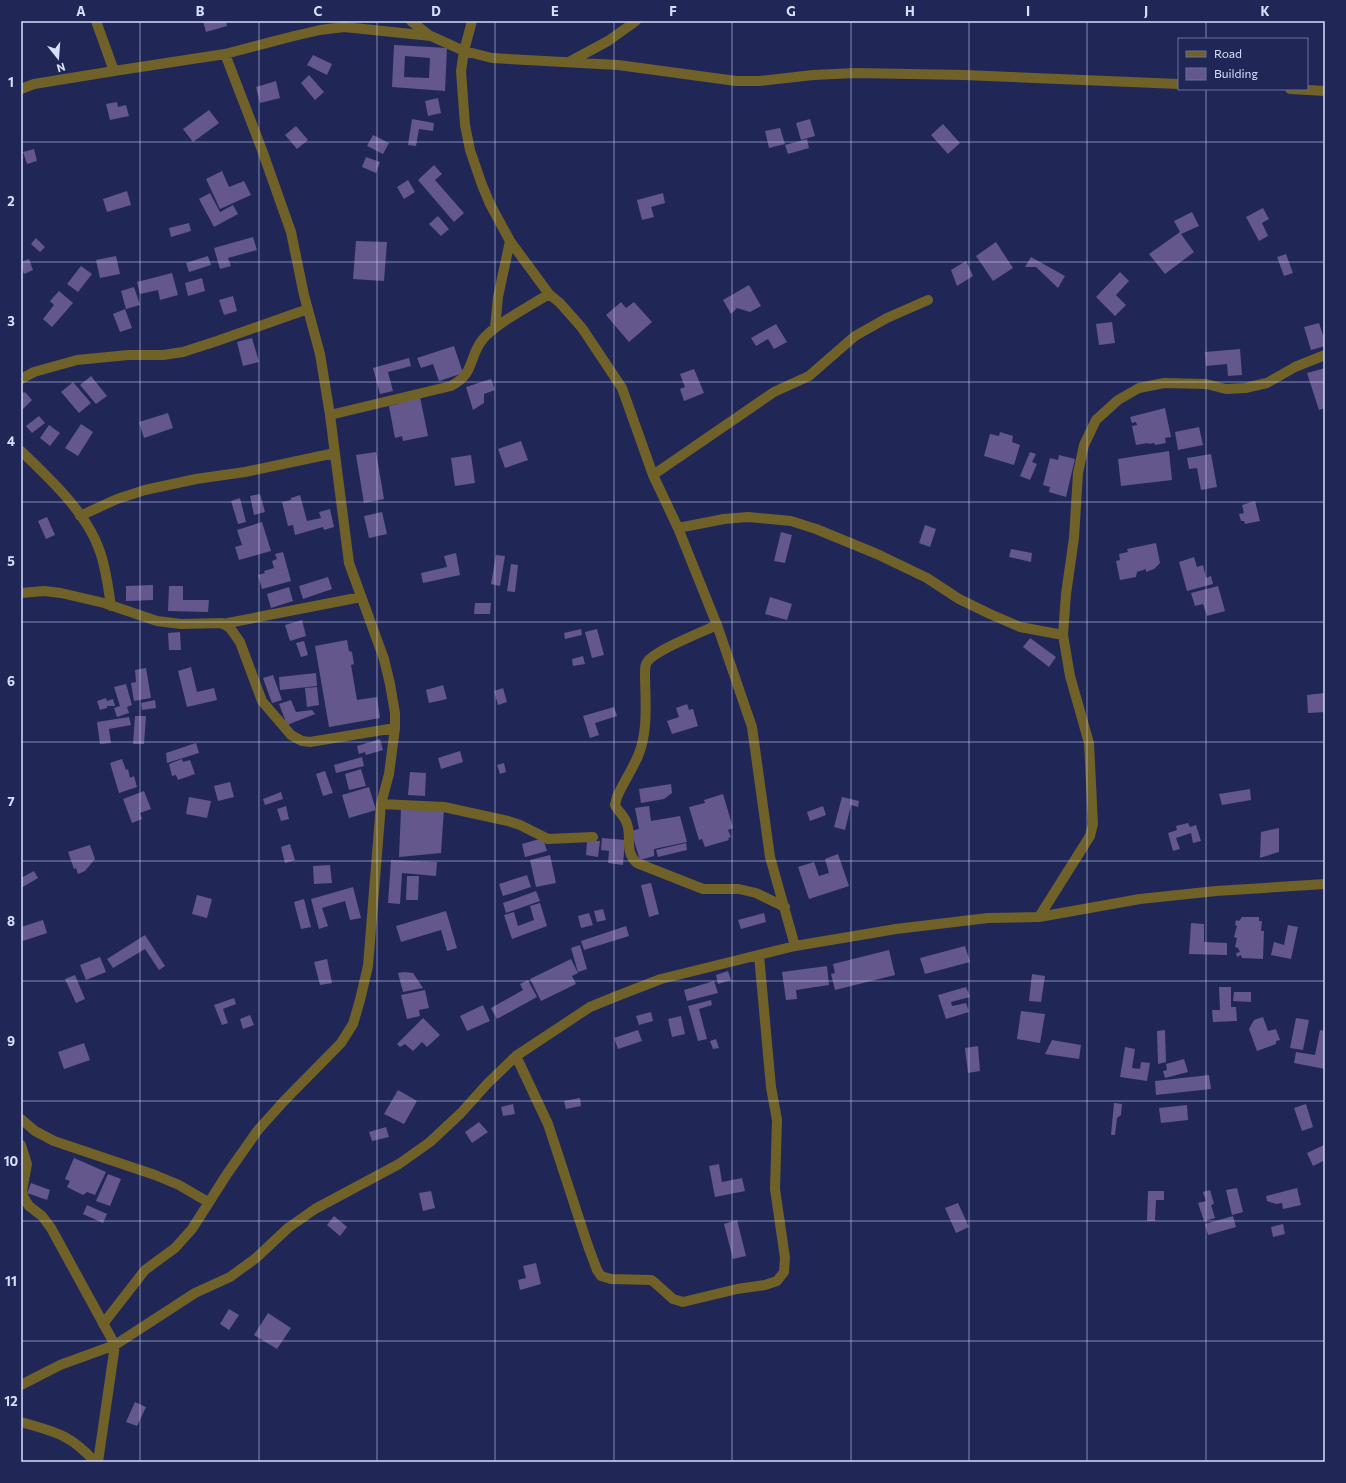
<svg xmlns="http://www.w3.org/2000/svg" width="1346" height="1483" font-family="Commissioner,sans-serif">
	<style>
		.building { fill: #63578c; fill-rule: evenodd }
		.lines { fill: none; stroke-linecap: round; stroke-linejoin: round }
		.street { stroke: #706128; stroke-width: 10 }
		.grid { fill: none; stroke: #d6dffd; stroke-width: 1; stroke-opacity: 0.55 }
		.neatline { fill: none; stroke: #d6dffd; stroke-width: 1.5 }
		.grid-label { font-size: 13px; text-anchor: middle; font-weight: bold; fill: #d6dffd }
	</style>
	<rect width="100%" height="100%" fill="#202756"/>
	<path class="building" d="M203,21H226L227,26L206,32Z
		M394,45L447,48L445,91L392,87ZM405,56L430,58L429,78L404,77Z
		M313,55L332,64L327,75L307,65Z
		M309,75L324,92L315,100L301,83Z
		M276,81L280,98L260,103L256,87Z
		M438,98L441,113L428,116L425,101Z
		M117,102L118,107L126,105L129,116L110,120L106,104Z
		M209,110L219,123L193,142L183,129Z
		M412,119L434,123L433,131L419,129L416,146L408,145Z
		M810,119L815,136L801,140L796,123Z
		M943,124L960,143L948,154L931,135Z
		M296,126L308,140L297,149L285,135Z
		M780,128L785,144L769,148L765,131Z
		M373,135L389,143L383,154L367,146Z
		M807,139L809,148L788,154L785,145Z
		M34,149L37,161L27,164L23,152Z
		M366,157L380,162L376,173L362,167Z
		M434,165L442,174L435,180L464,213L454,222L418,180Z
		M222,171L229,187L244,181L251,195L220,209L206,179Z
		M408,180L415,192L404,199L397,187Z
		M127,191L131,205L107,212L103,199Z
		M210,193L220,212L233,205L238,214L214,227L199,199Z
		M663,193L665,203L651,207L654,217L642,220L637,200Z
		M1263,208L1269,219L1262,223L1268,236L1259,241L1246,217Z
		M1192,212L1199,226L1181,234L1194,252L1165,274L1149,254L1180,232L1174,221Z
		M438,216L449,229L441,236L429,224Z
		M189,223L191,231L171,237L169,228Z
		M253,237L257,250L228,258L231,266L220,269L214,248Z
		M36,238L45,247L40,252L31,244Z
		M356,241L387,242L384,281L353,279Z
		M996,242L1013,268L993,281L976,256Z
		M1286,254L1293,273L1284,276L1277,257Z
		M116,256L120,274L100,278L96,260Z
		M208,256L211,265L189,272L186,263Z
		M1031,257L1065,276L1058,288L1036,267H1025Z
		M29,259L33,270L24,274L21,266V262Z
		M966,261L973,276L957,286L951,270Z
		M81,266L92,274L78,292L67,284Z
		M1120,272L1129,281L1116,295L1126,305L1115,316L1096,297Z
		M172,273L178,295L160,300L158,290L140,294L137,282Z
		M202,278L205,291L188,296L185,283Z
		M749,285L761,306L750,312L737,308L731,314L723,300Z
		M134,287L140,305L126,309L121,291Z
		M59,291L73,303L52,327L43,319L54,305L50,301Z
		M233,296L237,311L224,315L219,300Z
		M621,302L626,308L634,302L652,322L629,342L606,315Z
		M125,309L132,328L120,332L113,314Z
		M1112,322L1115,343L1099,345L1096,324Z
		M1319,323L1323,335H1325V346L1311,350L1304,327Z
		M776,324L787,342L774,349L768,339L756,346L751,338Z
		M252,338L259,362L243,366L237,342Z
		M454,346L463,373L439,381L433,364L421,368L417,358Z
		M1240,349L1242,375L1228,376L1227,364L1206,366L1205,352Z
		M409,358L411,366L388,372L393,391L380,394L373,368Z
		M1325,368V408L1319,410L1307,373Z
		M694,369L704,393L684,401L680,389L685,387L680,374Z
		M91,376L107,396L96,404L80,385Z
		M491,379L495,390L484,394V403L473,410L466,387Z
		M73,382L91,403L79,413L61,392Z
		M21,390L24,393L25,392L32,400L21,411Z
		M420,397L428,436L403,441L402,436L395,438L389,406L398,404L397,402Z
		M1165,408L1171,437L1165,438L1166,443L1155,445L1154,443L1149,444L1148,443L1136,445L1132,426L1137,425L1136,422L1132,423L1130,417Z
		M168,413L173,428L144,438L139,422Z
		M39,416L45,423L32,433L26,426Z
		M81,424L93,432L78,456L65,448Z
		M49,425L60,433L50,446L40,438Z
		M1199,427L1203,445L1178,450L1175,432Z
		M1000,432L1013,436L1012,442L1020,445L1014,465L984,456L990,434L999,436Z
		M521,441L528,460L505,468L498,449Z
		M1169,451L1172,480L1121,486L1118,459Z
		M376,452L384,499L364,503L356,455Z
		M1030,452L1036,454L1032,462L1037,464L1030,480L1020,476Z
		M1211,454L1217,487L1201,490L1197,468L1189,469L1187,458Z
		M471,455L475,483L455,486L451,458Z
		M1059,455L1075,459L1066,497L1049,492L1050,487L1043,485L1050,458L1058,460Z
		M260,494L265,512L254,515L250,496Z
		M300,495L307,521L321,518L319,512L330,509L334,527L324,530L323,527L295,535L293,525L288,526L282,502L291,500V498Z
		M240,498L246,522L238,524L231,501Z
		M1255,501L1260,521L1245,524L1244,521H1241L1239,514L1244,513L1242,505Z
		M382,512L387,534L369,538L364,516Z
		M47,517L55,535L46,539L38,521Z
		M262,522L271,551L239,560L235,547L242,545L237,530Z
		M925,525L936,529L930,547L919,543Z
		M781,532L792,535L785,563L774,561Z
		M1156,543L1160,563L1154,569L1146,572V569L1137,572L1136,577L1120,580L1116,561L1120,560L1119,554L1128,552L1127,549Z
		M1011,549L1032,553L1031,562L1009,557Z
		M283,552L291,581L262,589L258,575L265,573L264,571L274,568L272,561L277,559L275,554Z
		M456,553L460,575L423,583L421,573L447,567L444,556Z
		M496,555L505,556L500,586L491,584Z
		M1194,557L1197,567L1203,565L1206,578L1211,576L1213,584L1187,591L1179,562Z
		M511,564L518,565L515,592L507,591Z
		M328,577L332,589L303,599L299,586Z
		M153,585V600L126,601V586Z
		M169,586H183V600H209L208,612L168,611Z
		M1218,586L1225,611L1207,616L1203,604L1195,606L1191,593Z
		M289,587L293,601L271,608L267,594Z
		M770,597L792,604L787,620L765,614Z
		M475,603H491L490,614H474Z
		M302,620L306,636L290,641L285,625Z
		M581,629L582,635L565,639L564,633Z
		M597,629L604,655L592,658L585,632Z
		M180,632L181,650H169L168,633Z
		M1030,638L1056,657L1049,667L1023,647Z
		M347,640L349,651L352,652L354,664L351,665L357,700L377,697L380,718L329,727L315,646Z
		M304,641L308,655L301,657L296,643Z
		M583,656L585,664L573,666L572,659Z
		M191,667L197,692L214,688L217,700L187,707L178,671Z
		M146,668L151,698L134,701L131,683L136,682L135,670Z
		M316,673L317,686L280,690L279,677Z
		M273,675L282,700L272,703L263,678Z
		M126,684L132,705L127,707L129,713L117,717L114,708L120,706L114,687Z
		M443,685L447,699L429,703L426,690Z
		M317,687L319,705L307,707L305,688Z
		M503,688L507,702L498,705L494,691Z
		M1325,693V712L1308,713L1307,695Z
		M106,698L107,701L113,699L115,706H107V708L100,710L97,701Z
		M155,700L156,708L142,710L141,703Z
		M291,700L296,712L312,710L315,714L287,725L279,704Z
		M687,704L689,710L693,709L698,726L672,734L667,721L679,717L676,708Z
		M614,707L617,716L595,723L599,735L590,738L583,716Z
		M135,716H146L144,744H133Z
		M129,717L131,725L109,729L111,743L100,744L97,722Z
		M380,739L383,750L366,755L365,752L359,754L357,746Z
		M196,743L199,753L167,763L166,753Z
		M460,751L463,762L441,769L438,758Z
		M362,757L364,766L336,773L334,765Z
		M122,759L126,770L128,769L130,778L134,776L137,787L119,793L110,763Z
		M182,759L183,762L190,760L195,774L178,780L176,775L172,776L169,764Z
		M504,763L506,772L500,774L497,765Z
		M361,769L366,786L349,790L345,774Z
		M325,771L333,793L323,796L316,774Z
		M410,772L426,773L425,796L408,795Z
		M230,782L234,797L218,801L214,786Z
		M671,784L672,793L664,799L641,803L639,789Z
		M369,787L376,810L349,818L342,795Z
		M1250,789L1251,800L1222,805L1219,794Z
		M144,791L151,809L140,813L142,819L132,823L123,799Z
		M281,792L283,799L265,805L263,799Z
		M723,794L733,828L728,830L731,837L728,838L729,840L705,847L702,839L699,840L689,807L705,803L704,800Z
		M189,797L211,801L207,818L186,814Z
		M842,797L859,801L858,807L851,805L845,830L834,827Z
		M286,806L289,819L281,821L277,809Z
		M649,806L651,821L680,816L687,842L654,849V856L640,860L631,831L639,829L635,808Z
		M823,806L826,815L810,821L807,812Z
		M401,809H444L441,853L399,857Z
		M1188,823L1190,827L1196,825L1201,841L1193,843L1191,833L1176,838L1180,849L1173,851L1168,833L1177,830L1176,826Z
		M1279,828V852L1260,858L1261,832Z
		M543,838L547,851L525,857L522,844Z
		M602,838L625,840L623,865L608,863L609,851L601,850Z
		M587,841H600L598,857L586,855Z
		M686,843L687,850L658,857L656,850Z
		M290,844L295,860L285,863L281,847Z
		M90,845L95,859L85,871L78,874L76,868L74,869L68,852Z
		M838,854L849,886L809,899L798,867L814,862L819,876L829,873L825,859Z
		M550,855L556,883L536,887L530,860Z
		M391,860L437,862L436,876L402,873L400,904L388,903Z
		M330,865L332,883L314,884L313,866Z
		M34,871L38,878L21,888V878Z
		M527,875L531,887L503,896L499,884Z
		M407,876H419L418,900H406Z
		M651,883L659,914L649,917L641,885Z
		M353,887L361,918L350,920L345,901L322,908L328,926L319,929L311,899Z
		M536,891L540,901L506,913L503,903Z
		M197,895L212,899L207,918L192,914Z
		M304,899L311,927L301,929L294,902Z
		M540,903L547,926L512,939L504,915L514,912L518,926L534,920L530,906Z
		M603,909L606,920L597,922L594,911Z
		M446,911L457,948L447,951L441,930L401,942L396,926Z
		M589,913L593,925L581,928L578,916Z
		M764,913L766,922L741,929L738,920Z
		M1242,917H1259V921H1262L1261,931H1264L1263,959L1242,958L1241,955L1237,957L1236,953L1240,952L1238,948L1235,947L1237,938L1234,937L1237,926L1235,925L1236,920L1239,921Z
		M43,920L47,933L23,941L21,935V927Z
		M1191,923L1204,924V942L1227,943V955L1189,954Z
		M1288,925L1298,927L1291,959L1271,955L1274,942L1284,945Z
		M626,926L629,936L584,950L581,941Z
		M145,935L165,966L159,970L145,949L113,968L107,959Z
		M580,945L587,969L578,972L571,948Z
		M965,946L970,962L925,974L920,958Z
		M889,950L895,975L835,990L831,974L835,973L833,964Z
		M100,957L106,972L86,980L80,965Z
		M327,959L332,983L320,985L314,962Z
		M571,959L578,973L572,976L576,984L541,1001L530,979Z
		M827,966L829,985L796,990L797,999L786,1000L782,972Z
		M728,971L731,980L718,984L716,975Z
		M404,972L413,973L423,988L403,992L398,973Z
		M1032,974L1045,976L1041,1002L1029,1001Z
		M75,975L85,999L76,1003L65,979Z
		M528,980L537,997L497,1019L491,1008L523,990L520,984Z
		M714,981L718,993L687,1001L684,990Z
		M966,987L970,997L951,1002L952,1006L966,1003L969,1012L946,1019L938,995Z
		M1219,987H1231V1007H1236L1237,1021L1213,1022L1212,1010H1220Z
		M425,990L429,1008L419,1010L420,1016L407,1019L401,995Z
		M1234,992H1251V1002L1233,1001Z
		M234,998L236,1004L223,1009L228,1023L222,1025L214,1005Z
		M711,1000L712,1005L699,1009L707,1039L698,1041L688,1006Z
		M483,1005L490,1021L467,1031L460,1016Z
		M1021,1011L1045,1014L1040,1043L1017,1039Z
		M651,1012L653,1021L639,1025L636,1016Z
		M250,1015L254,1025L243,1029L240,1019Z
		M681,1016L685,1034L672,1037L668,1019Z
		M1263,1017L1268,1031L1276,1029L1280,1040L1276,1041V1044L1257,1051L1249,1029L1254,1020Z
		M423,1018L440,1035L427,1047L422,1042L413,1051L405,1044L400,1047L397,1044Z
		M1296,1018L1309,1020L1303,1050L1290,1048Z
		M638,1030L642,1041L618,1049L614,1038Z
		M1165,1030L1166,1062L1158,1064L1157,1031Z
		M1320,1030L1325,1031V1069L1294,1063L1296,1052L1315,1055Z
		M716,1039L719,1048L713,1049L710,1041Z
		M1052,1040L1081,1045L1079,1059L1045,1054Z
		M84,1043L90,1060L64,1069L58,1052Z
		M978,1046L980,1071L968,1073L965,1048Z
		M1125,1047L1135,1049L1132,1068L1140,1069L1141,1062L1150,1063L1147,1081L1120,1077Z
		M1184,1059L1188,1072L1165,1078L1163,1071L1167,1070L1166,1064Z
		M1209,1075L1211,1089L1156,1095L1155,1081Z
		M398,1090L417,1101L404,1124L384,1114Z
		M580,1098L581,1106L566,1109L564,1101Z
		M1114,1103L1122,1104L1121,1115L1117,1118L1115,1135H1111Z
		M513,1104L515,1114L503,1116L501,1107Z
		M1306,1104L1313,1127L1302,1131L1294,1108Z
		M1187,1105L1188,1120L1161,1123L1159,1108Z
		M479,1122L488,1132L472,1143L465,1132Z
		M386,1127L389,1137L372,1141L369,1132Z
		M1324,1145L1325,1166L1323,1161L1313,1166L1307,1153Z
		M74,1158L106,1172L95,1195L87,1192L83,1195L67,1187L70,1181L65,1179Z
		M719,1164L722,1182L742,1178L745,1191L715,1197L709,1166Z
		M108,1174L121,1179L110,1206L96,1201Z
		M31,1183L50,1190L47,1200L27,1193Z
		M1237,1188L1243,1212L1232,1215L1226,1190Z
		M1297,1188L1301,1205L1283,1209L1282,1203L1276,1204L1267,1201L1266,1196Z
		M1210,1190L1214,1204L1211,1205L1215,1218L1204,1221L1198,1203L1206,1201L1203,1192Z
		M431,1191L435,1208L423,1211L419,1193Z
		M1148,1191H1164V1200H1156L1155,1221H1147Z
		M958,1203L969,1227L956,1233L945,1208Z
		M87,1205L107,1214L103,1223L83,1214Z
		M334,1216L347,1227L340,1236L327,1225Z
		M1233,1216L1236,1227L1208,1235L1205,1224Z
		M737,1220L746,1256L733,1259L724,1224Z
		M1283,1224L1285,1234L1273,1237L1271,1227Z
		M536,1263L541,1284L520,1290L518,1280L526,1278L523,1266Z
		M229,1309L239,1315L229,1330L220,1324Z
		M268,1313L291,1328L277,1349L254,1335Z
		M135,1402L146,1407L137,1426L126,1422Z"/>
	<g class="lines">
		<path class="street" d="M96,21L114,71
			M411,21L430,36
			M472,21L464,51L461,71L465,125L470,150L482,185L490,204L510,241L549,294L560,303L582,328L622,388L653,475L678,528L717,625L752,727L770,857L795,946
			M569,62L608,41L636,21
			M21,89L34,84L114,71L225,54L294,36L320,30L344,27L431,36L464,51L492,58L618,65L736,81H760L813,75L856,73L964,75L1179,84
			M1290,89L1325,91
			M495,328L498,297L510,241
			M21,379L34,372L77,360L128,355H163L183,352L217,341L308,309
			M330,415L451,386C476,373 468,357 483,339C497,323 530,306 549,294
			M21,451C49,478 86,512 99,549C106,567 108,587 111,606
			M653,475L774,392L809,376L855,336L887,318L928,300
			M80,516L117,499L145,490L196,479L245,472L335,453
			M678,528L724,519L748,517L791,521L816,529L877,554L927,578L959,599L990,614L1020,627L1063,635
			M21,593L44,591L61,593L104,603L157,621L181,624L222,623L230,628L240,642L262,701L291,735L302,741L310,742L395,728
			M223,624L361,597
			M717,625C702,632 656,650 648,661C645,664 645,668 645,673C645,699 649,730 638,756C632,770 623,783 617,797L615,805C618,812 625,816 627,824C632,837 624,852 637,863L703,889H739L756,893L785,907
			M381,804L444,807L508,821L520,825L548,839L593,837
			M1039,917L1090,836L1093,824L1089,743L1070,676L1063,635L1066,594L1074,538L1078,473L1084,445L1096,420L1118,400L1139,388L1164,383L1206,384L1226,389L1245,388L1267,383L1295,367L1325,355
			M516,1056L548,1124L588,1246L597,1270L601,1276L611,1279L651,1280L654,1282L673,1299L683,1302L737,1289L765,1285L777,1281L784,1272L785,1258L775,1189L777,1120L771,1087L759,955
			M21,1119L35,1131L54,1141L155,1175L179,1185L208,1202
			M21,1145L27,1164L22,1191L24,1198L29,1206L42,1216L51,1228L115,1345L98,1462
			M103,1324L145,1270L175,1248L192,1229L227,1174L258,1130L284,1101L341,1043L353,1024L360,1000L368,966L381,804L389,774L395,728V713L390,684L384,659L349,563L330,415L320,354L304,295L291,232L262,150L225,54
			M21,1385L60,1365L115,1345L195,1293L230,1277L256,1258L288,1228L315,1209L399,1164L430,1142L461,1113L487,1084L516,1056L590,1007L617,996L661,979L795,946L896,929L988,918L1039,917L1140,899L1216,891L1325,884
			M21,1422C55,1432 70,1434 95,1462"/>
	</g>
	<path class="grid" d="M140,21V1462M259,21V1462M377,21V1462M495,21V1462M614,21V1462M732,21V1462M851,21V1462M969,21V1462M1087,21V1462M1206,21V39M1206,89V1462M21,142H1325M21,262H1325M21,382H1325M21,502H1325M21,622H1325M21,742H1325M21,861H1325M21,981H1325M21,1101H1325M21,1221H1325M21,1341H1325"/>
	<rect width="1346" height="1483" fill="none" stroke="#202756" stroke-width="44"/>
	<rect x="1178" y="38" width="130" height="52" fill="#202756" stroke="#697199"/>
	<rect x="1186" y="51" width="20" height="6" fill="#706128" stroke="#697199"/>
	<text x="1214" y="58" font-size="12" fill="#d6dffd">Road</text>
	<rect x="1186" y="68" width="20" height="12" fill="#63578c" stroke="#697199"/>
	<text x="1214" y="78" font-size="12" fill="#d6dffd">Building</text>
	<g transform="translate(58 58) rotate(163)" stroke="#202756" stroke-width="3" paint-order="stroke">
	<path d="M0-3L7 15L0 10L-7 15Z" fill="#d6dffd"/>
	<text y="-6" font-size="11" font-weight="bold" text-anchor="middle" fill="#d6dffd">N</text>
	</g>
	<rect x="22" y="22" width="1302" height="1439" class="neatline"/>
	<g class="grid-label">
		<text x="81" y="16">A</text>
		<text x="200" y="16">B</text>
		<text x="318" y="16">C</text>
		<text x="436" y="16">D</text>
		<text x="555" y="16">E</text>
		<text x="673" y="16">F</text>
		<text x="791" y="16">G</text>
		<text x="910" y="16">H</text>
		<text x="1028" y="16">I</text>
		<text x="1146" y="16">J</text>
		<text x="1265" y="16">K</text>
		<text x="11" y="87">1</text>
		<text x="11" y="206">2</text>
		<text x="11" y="326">3</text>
		<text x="11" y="446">4</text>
		<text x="11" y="566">5</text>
		<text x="11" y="686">6</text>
		<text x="11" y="806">7</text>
		<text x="11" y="926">8</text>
		<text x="11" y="1046">9</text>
		<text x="11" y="1166">10</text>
		<text x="11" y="1286">11</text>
		<text x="11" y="1406">12</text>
	</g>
</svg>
